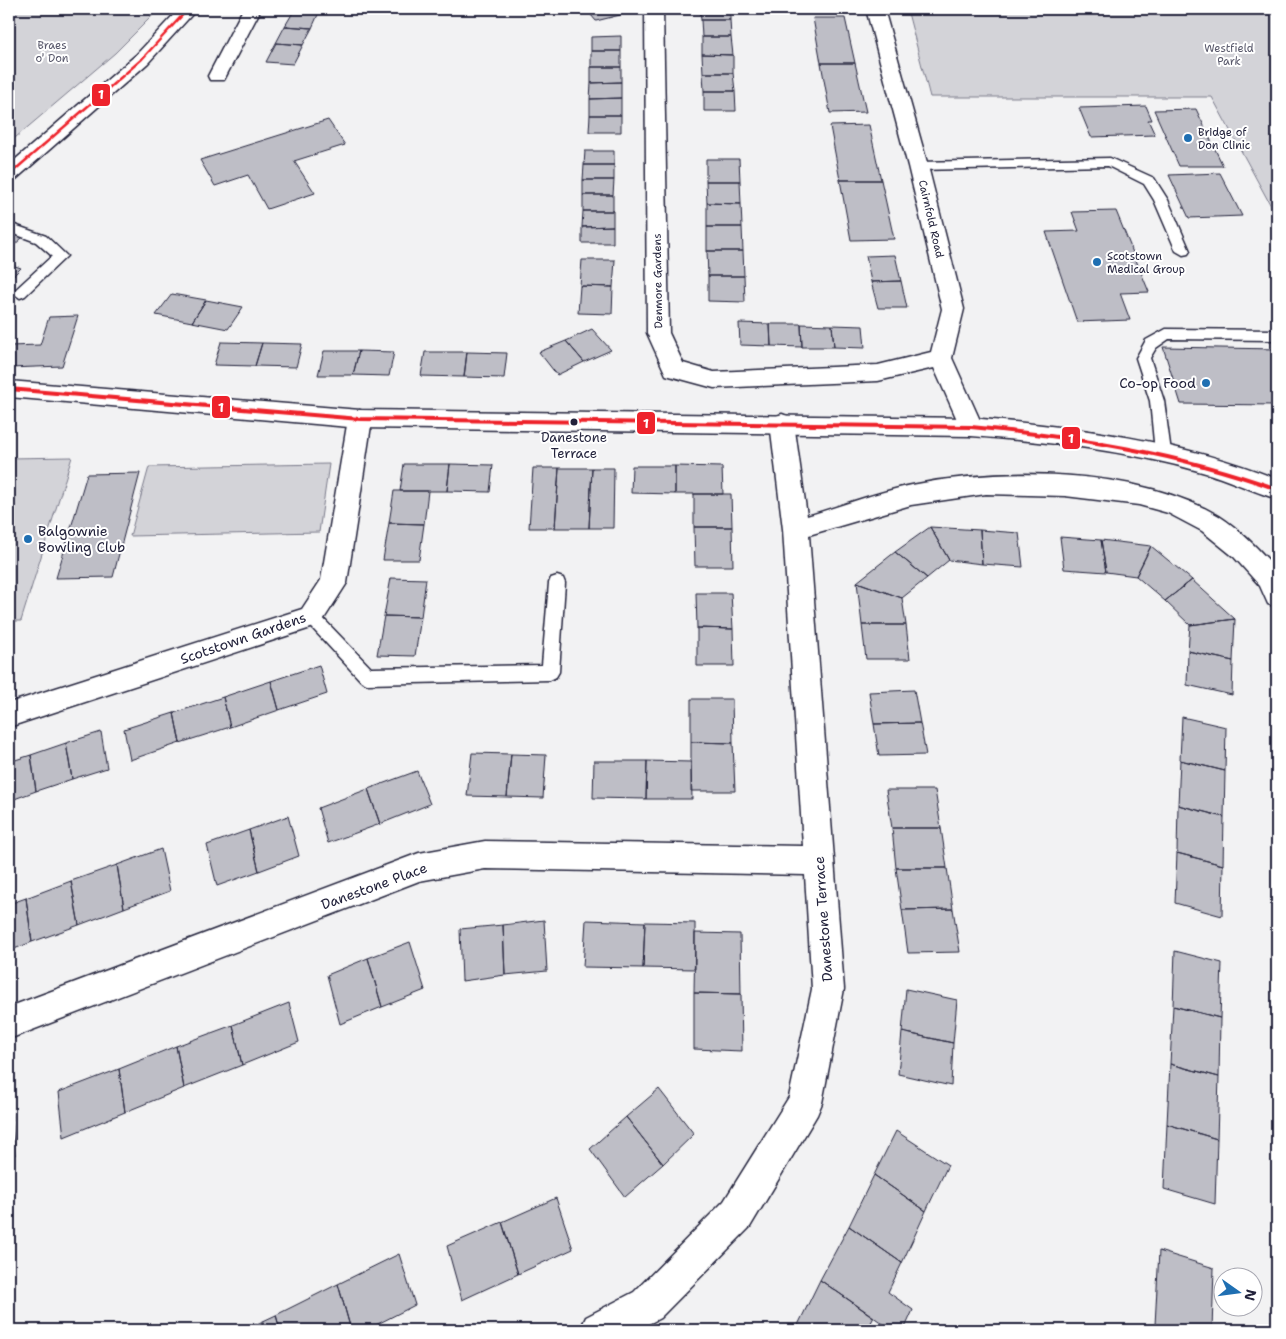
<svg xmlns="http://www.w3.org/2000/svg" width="1286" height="1339" font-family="'Shantell Sans',sans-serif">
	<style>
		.green { fill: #d3d3d8; stroke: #7a7a8a }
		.building { fill: #bebec6; stroke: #22223b }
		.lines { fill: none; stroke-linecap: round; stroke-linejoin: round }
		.lane-casing { stroke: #22223b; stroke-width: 3 }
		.street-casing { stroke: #22223b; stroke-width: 3 }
		.secondary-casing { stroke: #22223b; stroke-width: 3 }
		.lane { fill: #fff; fill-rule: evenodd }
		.street { fill: #fff; fill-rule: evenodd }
		.secondary { fill: #fff; fill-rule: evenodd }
		.bus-1-far1-casing { stroke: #fff; stroke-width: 5 }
		.bus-1-casing { stroke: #fff; stroke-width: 8 }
		.bus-1-far1 { stroke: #ee232c; stroke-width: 2.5 }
		.bus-1 { stroke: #ee232c; stroke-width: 4 }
		.poi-dot { fill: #1f6fb2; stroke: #fff; stroke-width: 2 }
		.bus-dot { fill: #22223b; stroke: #fff; stroke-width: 2 }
		.labels { text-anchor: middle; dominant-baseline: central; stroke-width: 4; stroke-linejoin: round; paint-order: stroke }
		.far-park-label { font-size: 11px; fill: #57576a; stroke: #fff }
		.far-poi-label { font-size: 11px; fill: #22223b; stroke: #fff; text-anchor: start }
		.far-street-label { font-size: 11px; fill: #22223b; stroke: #fff }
		.bus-label { font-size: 13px; fill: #22223b; stroke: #fff }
		.poi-label { font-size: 14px; fill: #22223b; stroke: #fff; text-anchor: end }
		.street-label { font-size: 14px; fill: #22223b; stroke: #fff }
		.line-badge { stroke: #fff; stroke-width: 2 }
		.badge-label { font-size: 14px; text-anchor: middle; font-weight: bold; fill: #fff }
	</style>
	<rect width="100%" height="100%" fill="#f2f2f3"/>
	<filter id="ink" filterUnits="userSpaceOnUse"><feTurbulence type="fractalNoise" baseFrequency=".02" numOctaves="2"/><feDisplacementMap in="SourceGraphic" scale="10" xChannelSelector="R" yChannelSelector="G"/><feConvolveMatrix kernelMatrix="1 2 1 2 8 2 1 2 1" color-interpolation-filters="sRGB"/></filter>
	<g filter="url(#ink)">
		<path class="green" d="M9,9H159L115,53L9,143Z
			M907,9H1277V217L1212,97H930Z
			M72,457L21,621H9V458Z
			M329,464L319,532L130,536L149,467Z"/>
		<path class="building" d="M295,9H301L320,10L312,28L285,26Z
			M586,9H615L620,15L596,21Z
			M700,9H730V20H701Z
			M813,18H845L855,63H821Z
			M701,20H730L731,37H702Z
			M285,26L312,28L303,45L276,43Z
			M621,36V51H591V37Z
			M702,37H731L733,55L702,54Z
			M276,43L303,45L293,64L266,62Z
			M591,51H621V67H591Z
			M702,54L733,55V73H703Z
			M821,63H855L866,112L830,113Z
			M591,67H621V82L591,83Z
			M703,73H733L735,91H704Z
			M621,82V98L590,99L591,83Z
			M704,91H735L736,111H704Z
			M621,98V115H590V99Z
			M1146,106L1152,120H1148L1155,135L1091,137L1079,108Z
			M1196,109L1223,166H1179L1154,110Z
			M590,115H621V132H589Z
			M328,120L345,145L294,161L315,193L267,209L248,175L215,186L200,160Z
			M869,125L881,180H840L830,126Z
			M585,151H614V165H584Z
			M706,159H739L740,181H706Z
			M584,165H614V180H583Z
			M1220,173L1242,216L1189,218L1169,175Z
			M583,180H614L613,195H583Z
			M840,180H881L894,239L851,240Z
			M706,181H740L741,204L707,203Z
			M583,195H613V211H583Z
			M707,203L741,204L742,227H707Z
			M583,211H613V226L582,227Z
			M1116,211L1149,292L1120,293L1130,320L1077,322L1046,232L1079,231L1072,212Z
			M613,226V243H582V227Z
			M707,227H742L743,251H707Z
			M9,232L23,237L9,250Z
			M707,251H743L744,276H708Z
			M895,255L901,281L871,282L866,256Z
			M582,260H615L613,287L580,286Z
			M9,264L21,268L9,280Z
			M708,276H744L745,302L708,301Z
			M901,281L907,308H878L871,282Z
			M580,286L613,287L612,314L578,313Z
			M172,294L206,300L192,322L156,315Z
			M206,300L243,307L228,329L192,322Z
			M78,316L62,366L9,368V346L40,345L49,317Z
			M739,323L770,324L771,346L740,345Z
			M770,324H801L802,347L771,346Z
			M801,324L832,325L834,347H802Z
			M832,325L863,326L865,348L834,347Z
			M592,329L611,350L584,362L566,341Z
			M566,341L584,362L557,375L539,352Z
			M221,342L262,343L255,366L214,365Z
			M262,343L302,344L296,367L255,366Z
			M1163,347L1277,349V405L1181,404Z
			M324,351H359L353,375H318Z
			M359,351L394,352L389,376L353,375Z
			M425,352H467L464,377L421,376Z
			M467,352L507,353L504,378L464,377Z
			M404,464H450L447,491H400Z
			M450,464L493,465L490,492L447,491Z
			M632,466H675V494L631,493Z
			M675,466L722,467L723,494H675Z
			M533,468H559L555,528H529Z
			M559,468H592L589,528H555Z
			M592,468H614L613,528H589Z
			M140,473L113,577L56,578L87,474Z
			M394,491H428L424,524L389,523Z
			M694,494H731L732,527H694Z
			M389,523L424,524L419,560H383Z
			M694,527H732L733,566H695Z
			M930,527L980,530L982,564L949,560Z
			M930,527L949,560L927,578L895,552Z
			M980,530L1019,533L1023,567L982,564Z
			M1060,537L1101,540L1106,572L1064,569Z
			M1101,540L1151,546L1136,576L1106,572Z
			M1151,546L1192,580L1165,601L1136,576Z
			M895,552L927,578L902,598L857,582Z
			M391,578L426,579L421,617L384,616Z
			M1192,580L1235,619L1190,625L1165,601Z
			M857,582L902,598L906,625H862Z
			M696,593H731L733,629L697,628Z
			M384,616L421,617L415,656L377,655Z
			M1235,619L1233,661L1188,651L1190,625Z
			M862,625H906L910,659H866Z
			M697,628L733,629L734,666H697Z
			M1188,651L1233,661L1232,695L1187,685Z
			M319,665L327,694L279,710L271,681Z
			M271,681L279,710L230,727L223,697Z
			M914,690L920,723L874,724L869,692Z
			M223,697L230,727L180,743L174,713Z
			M691,699H732L733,743L691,742Z
			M174,713L180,743L130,760L124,729Z
			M1182,717L1226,727L1225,771L1180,760Z
			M920,723L926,755L879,756L874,724Z
			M101,732L107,768L72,779L66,743Z
			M691,742L733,743L735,791H691Z
			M66,743L72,779L36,791L31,755Z
			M472,753L511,754L507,797L467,796Z
			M511,754L546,755L543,798L507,797Z
			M31,755L36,791L9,801V762Z
			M1180,760L1225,771L1224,817L1178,805Z
			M594,761H647L646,799L593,798Z
			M647,761L691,762L692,799H646Z
			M417,771L430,804L380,824L368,789Z
			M368,789L380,824L328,843L318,808Z
			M886,790H935L941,828H892Z
			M1178,805L1224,817L1223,865L1177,853Z
			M288,816L299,856L259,871L249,830Z
			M892,828H941L947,868H896Z
			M249,830L259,871L217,886L207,845Z
			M161,849L170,891L124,908L117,865Z
			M1177,853L1223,865L1222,916L1175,903Z
			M117,865L124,908L79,925L71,881Z
			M896,868H947L953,909L902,910Z
			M71,881L79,925L32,942L26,898Z
			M26,898L32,942L9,951V904Z
			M953,909L960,952L908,953L902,910Z
			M544,920L547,971L505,975L503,925Z
			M586,920L645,922L643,968L583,967Z
			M645,922L695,923V969L643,968Z
			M503,925L505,975L462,981L460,929Z
			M695,933L740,934L741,994L694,993Z
			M410,942L425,990L382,1007L368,958Z
			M1175,951L1222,963L1220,1018L1173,1006Z
			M368,958L382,1007L340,1024L327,975Z
			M906,989L957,1000L953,1043L902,1032Z
			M694,993L741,994L742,1051L694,1049Z
			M289,1003L299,1042L242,1065L233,1025Z
			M1173,1006L1220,1018L1219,1077L1170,1064Z
			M233,1025L242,1065L184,1088L176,1046Z
			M902,1032L953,1043L951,1086L898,1074Z
			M176,1046L184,1088L125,1112L119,1069Z
			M1170,1064L1219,1077L1217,1139L1167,1124Z
			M119,1069L125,1112L64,1137L59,1092Z
			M659,1089L694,1134L663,1164L626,1117Z
			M9,1098L15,1155L9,1157Z
			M626,1117L663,1164L625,1197L590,1149Z
			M1167,1124L1217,1139L1215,1204L1164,1189Z
			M896,1131L948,1165L926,1211L874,1175Z
			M874,1175L926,1211L902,1263L849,1226Z
			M556,1198L573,1249L518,1274L502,1222Z
			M502,1222L518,1274L462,1300L447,1246Z
			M849,1226L902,1263L888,1292L913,1310L904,1330H892L820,1280Z
			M1159,1251L1214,1268L1212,1330H1172L1155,1325Z
			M399,1254L415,1305L366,1330H351L338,1284Z
			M820,1280L874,1317L867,1330H805L798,1325Z
			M338,1284L351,1330H280L276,1315Z
			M276,1315L280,1330H244Z"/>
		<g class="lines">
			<defs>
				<path id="lane" d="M1110,158L1154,178L1168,200L1190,251L1188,254L1183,255L1176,251L1154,200L1144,184L1108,166L918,170L912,166L918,162Z
					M9,223L46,236L67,256L25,296L20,298L13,293L15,290L52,256L36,242L9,232Z
					M1166,329L1277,330V340L1169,339L1156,348L1150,358L1164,401L1171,452L1168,456H1158L1155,452L1150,401L1136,358L1146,340Z
					M557,576L563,578L565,583L559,672L556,677L550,680L367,684L361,681L302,617L305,612L311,610L317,612L371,668L542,665L549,583L551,578Z"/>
				<path id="street" d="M243,9H261L224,80H210L208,76Z
					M645,9H663L669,333L683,363L714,372L878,365L931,352L942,309L908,166L866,9H884L928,166L964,309L952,358L983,427L979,433L971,436L963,433L934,368L878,381L714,388L666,375L647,333Z
					M360,410L368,413L372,419L347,583L320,625L9,727V703L302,609L321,580L348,419L352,413Z
					M782,414L790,417L794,423L807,516C841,506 877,492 912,485C1003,467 1137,468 1219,516C1241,530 1259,550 1277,569V607L1268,604L1260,586L1234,557L1202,531L1168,513L1139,505L1065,496L986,494L911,505L809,535L844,989L822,1103L817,1115L750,1227L660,1318L637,1330H580L586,1317L634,1292L724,1201L789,1097L812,989L805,875L485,869L419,881L9,1039V1007L419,853L485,841L803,846L783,529L770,423L774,417Z"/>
				<path id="secondary" d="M179,9H197L148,63L16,179L9,181V165L136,55Z
					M9,381L360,410L971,418C1076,427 1179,440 1277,479V499C1252,491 1227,479 1202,472C1126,450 1049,442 971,436L360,428L9,397Z"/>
			</defs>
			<use href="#lane" class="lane-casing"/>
			<use href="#street" class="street-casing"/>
			<use href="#secondary" class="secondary-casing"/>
			<use href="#lane" class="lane"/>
			<use href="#street" class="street"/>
			<use href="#secondary" class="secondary"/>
			<defs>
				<path id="bus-1-far1" d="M9,175L142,59L188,9"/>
				<path id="bus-1" d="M9,389L360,419L971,427C1076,437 1177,453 1277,489"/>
			</defs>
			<use href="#bus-1-far1" class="bus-1-far1-casing"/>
			<use href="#bus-1" class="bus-1-casing"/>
			<use href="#bus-1-far1" class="bus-1-far1"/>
			<use href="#bus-1" class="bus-1"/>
		</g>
	</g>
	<g class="poi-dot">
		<circle cx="1188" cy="138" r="5"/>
		<circle cx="1097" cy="262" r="5"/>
		<circle cx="1206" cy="383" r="5"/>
		<circle cx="28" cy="539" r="5"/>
	</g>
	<circle class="bus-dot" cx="574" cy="422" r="4.5"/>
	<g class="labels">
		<g class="far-park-label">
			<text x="52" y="45">Braes<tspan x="52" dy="13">o' Don</tspan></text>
			<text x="1229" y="48">Westfield<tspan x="1229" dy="13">Park</tspan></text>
		</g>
		<g class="far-poi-label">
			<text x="1198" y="132">Bridge of<tspan x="1198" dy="13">Don Clinic</tspan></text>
			<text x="1107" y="256">Scotstown<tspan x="1107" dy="13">Medical Group</tspan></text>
		</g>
		<g class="far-street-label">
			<text transform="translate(931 219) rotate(77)">Cairnfold Road</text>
			<text transform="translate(658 281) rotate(-91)">Denmore Gardens</text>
		</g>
		<g class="bus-label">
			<text x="574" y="437">Danestone<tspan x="574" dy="16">Terrace</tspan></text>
		</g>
		<g class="poi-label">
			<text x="1196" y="383">Co-op Food</text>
			<text x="38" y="531" text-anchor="start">Balgownie<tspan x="38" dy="16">Bowling Club</tspan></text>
		</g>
		<g class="street-label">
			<text transform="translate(243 638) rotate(-19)">Scotstown Gardens</text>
			<text transform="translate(374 886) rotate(-20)">Danestone Place</text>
			<text transform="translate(823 919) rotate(-94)">Danestone Terrace</text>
		</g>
	</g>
	<g class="line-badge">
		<rect x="91" y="83" width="20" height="24" rx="5" fill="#ee232c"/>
		<rect x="211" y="395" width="20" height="24" rx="5" fill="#ee232c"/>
		<rect x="636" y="411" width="20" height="24" rx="5" fill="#ee232c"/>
		<rect x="1061" y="426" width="20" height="24" rx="5" fill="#ee232c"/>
	</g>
	<g class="badge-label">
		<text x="101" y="99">1</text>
		<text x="221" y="412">1</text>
		<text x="646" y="428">1</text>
		<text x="1071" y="443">1</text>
	</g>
	<rect width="1286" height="1339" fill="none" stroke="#fff" stroke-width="30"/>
	<rect x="15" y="15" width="1256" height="1309" fill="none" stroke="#22223b" stroke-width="2" filter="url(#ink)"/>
	<g transform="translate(1238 1292) rotate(104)"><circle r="24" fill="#ffffff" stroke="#a7a7b1"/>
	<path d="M0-4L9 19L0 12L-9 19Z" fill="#1f6fb2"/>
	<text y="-8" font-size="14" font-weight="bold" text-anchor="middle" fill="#22223b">N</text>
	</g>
</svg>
